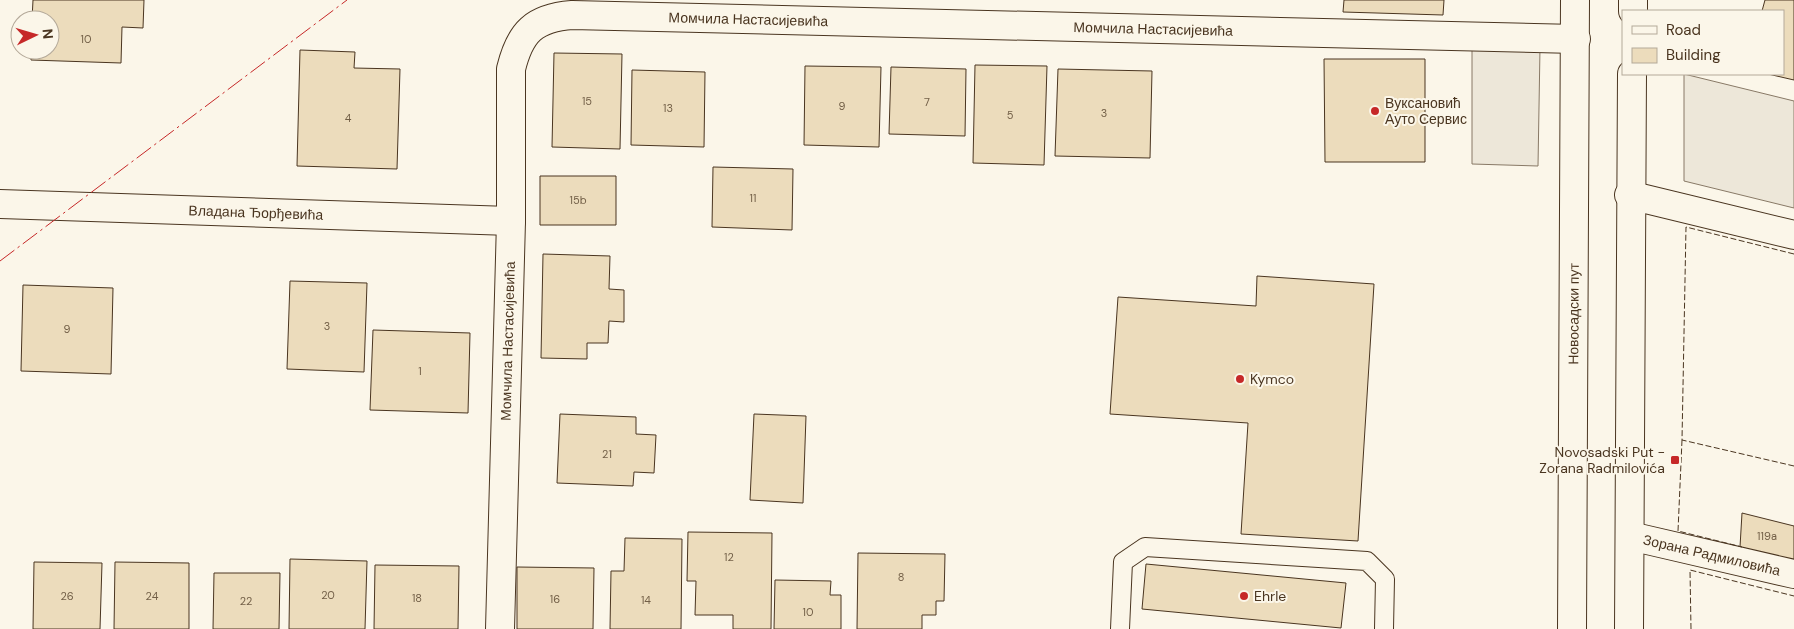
<svg xmlns="http://www.w3.org/2000/svg" width="1794" height="629" font-family="'DM Sans',sans-serif">
	<style>
		.parking { fill: #ede7d9; stroke: #887966 }
		.building { fill: #ecdcbc; stroke: #4a3520 }
		.lines { fill: none; stroke-linecap: round; stroke-linejoin: round }
		.service-casing { stroke: #4a3520; stroke-width: 20 }
		.minor-casing { stroke: #4a3520; stroke-width: 30 }
		.primary-casing { stroke: #4a3520; stroke-width: 30 }
		.service { stroke: #fbf6e9; stroke-width: 18 }
		.minor { stroke: #fbf6e9; stroke-width: 28 }
		.primary { stroke: #fbf6e9; stroke-width: 28 }
		.fence { stroke: #4a3520; stroke-width: 1; stroke-dasharray: 6 2.5; stroke-linecap: butt }
		.power { stroke: #c62828; stroke-width: 1; stroke-dasharray: 18 4 2.5 4; stroke-linecap: butt }
		.poi-dot { fill: #c62828; stroke: #fbf6e9; stroke-width: 2 }
		.labels { text-anchor: middle; dominant-baseline: central; stroke-width: 4; stroke-linejoin: round; paint-order: stroke }
		.number-label { font-size: 11px; fill: #725f47 }
		.street-label { font-size: 14px; fill: #4a3520; stroke: #fbf6e9 }
		.poi-label { font-size: 14px; fill: #4a3520; stroke: #fbf6e9; text-anchor: start }
	</style>
	<rect width="100%" height="100%" fill="#fbf6e9"/>
	<path class="parking" d="M1472,41L1540,48L1538,166L1472,164Z
		M1684,74L1794,101V208L1684,181Z"/>
	<path class="building" d="M33,0H144L143,28L122,27L121,63L31,60V50H50V20H32Z
		M1344,0H1444L1443,15L1343,12Z
		M1765,0H1794V80L1768,74H1783V11H1762Z
		M300,50L355,52L354,68L400,69L397,169L297,166Z
		M554,53L622,54L620,149L552,147Z
		M1324,59H1425V162H1325Z
		M975,65L1047,66L1044,165L973,163Z
		M805,66L881,67L879,147L804,145Z
		M891,67L966,69L965,136L889,134Z
		M1058,69L1152,71L1150,158L1055,156Z
		M632,70L705,72L704,147L631,145Z
		M713,167L793,169L792,230L712,227Z
		M540,176H616V225H540Z
		M543,254L610,256L609,289L624,290V322L609,321L608,343H587V359L541,358Z
		M1257,276L1374,284L1358,541L1241,534L1248,423L1110,414L1118,297L1256,306Z
		M290,281L367,283L364,372L287,369Z
		M23,285L113,288L111,374L21,371Z
		M373,330L470,333L468,413L370,410Z
		M560,414L636,417V434L656,435L654,473L634,472L633,486L557,483Z
		M754,414L806,416L803,503L750,500Z
		M1742,513L1794,526V561L1740,547Z
		M688,532L772,533L771,629H733V615H695L696,581H687Z
		M625,538L682,539L681,629H610L611,571H624Z
		M858,553L945,554L944,601H936V615H922V629H857Z
		M290,559L367,561L365,629H289Z
		M34,562L102,563L100,629H33Z
		M115,562L189,563V629H114Z
		M1146,564L1346,583L1341,628L1142,609Z
		M375,565L459,566L458,629H374Z
		M517,567L594,568L593,629H517Z
		M214,573H280L279,629H213Z
		M775,580L831,581L830,595H841V629H774Z"/>
	<g class="lines">
		<defs>
			<path id="service" d="M1120,629L1123,562L1145,547L1367,561L1385,579L1384,629"/>
			<g id="minor">
				<path d="M1629,195L1794,235"/>
				<path id="s1" d="M0,204L511,221"/>
				<path id="s2" d="M1630,536L1794,574"/>
				<path id="s3" d="M500,629L511,221V69C520,32 534,18 572,15L1576,39"/>
			</g>
			<g id="primary">
				<path d="M1633,11V0"/>
				<path id="s4" d="M1572,629L1575,0"/>
				<path d="M1629,629L1632,74"/>
			</g>
		</defs>
		<use href="#service" class="service-casing"/>
		<use href="#minor" class="minor-casing"/>
		<use href="#primary" class="primary-casing"/>
		<use href="#service" class="service"/>
		<use href="#minor" class="minor"/>
		<use href="#primary" class="primary"/>
		<path class="fence" d="M1794,254L1686,227L1682,440L1794,466
			M1682,440L1678,531L1742,547
			M1691,629L1690,570L1794,596"/>
		<path class="power" d="M0,261L347,0"/>
	</g>
	<g class="poi-dot">
		<circle cx="1375" cy="111" r="5"/>
		<circle cx="1240" cy="379" r="5"/>
		<rect x="1670" y="455" width="10" height="10" rx="2.5"/>
		<circle cx="1244" cy="596" r="5"/>
	</g>
	<g class="labels">
		<g class="number-label">
			<text x="86" y="39">10</text>
			<text x="587" y="101">15</text>
			<text x="927" y="102">7</text>
			<text x="842" y="106">9</text>
			<text x="668" y="108">13</text>
			<text x="1104" y="113">3</text>
			<text x="1010" y="115">5</text>
			<text x="348" y="118">4</text>
			<text x="753" y="198">11</text>
			<text x="578" y="200">15b</text>
			<text x="327" y="326">3</text>
			<text x="67" y="329">9</text>
			<text x="420" y="371">1</text>
			<text x="607" y="454">21</text>
			<text x="1767" y="536">119a</text>
			<text x="729" y="557">12</text>
			<text x="901" y="577">8</text>
			<text x="328" y="595">20</text>
			<text x="67" y="596">26</text>
			<text x="152" y="596">24</text>
			<text x="417" y="598">18</text>
			<text x="555" y="599">16</text>
			<text x="646" y="600">14</text>
			<text x="246" y="601">22</text>
			<text x="808" y="612">10</text>
		</g>
		<g class="street-label">
			<text stroke="none"><textPath href="#s3" startOffset="826">Момчила Настасијевића</textPath></text>
			<text stroke="none"><textPath href="#s3" startOffset="1231">Момчила Настасијевића</textPath></text>
			<text stroke="none"><textPath href="#s1" startOffset="256">Владана Ђорђевића</textPath></text>
			<text stroke="none"><textPath href="#s4" startOffset="315">Новосадски пут</textPath></text>
			<text stroke="none"><textPath href="#s3" startOffset="288">Момчила Настасијевића</textPath></text>
			<text stroke="none"><textPath href="#s2" startOffset="84">Зорана Радмиловића</textPath></text>
		</g>
		<g class="poi-label">
			<text x="1385" y="103">Вуксановић<tspan x="1385" dy="16">Ауто Сервис</tspan></text>
			<text x="1250" y="379">Kymco</text>
			<text x="1665" y="452" text-anchor="end">Novosadski Put -<tspan x="1665" dy="16">Zorana Radmilovića</tspan></text>
			<text x="1254" y="596">Ehrle</text>
		</g>
	</g>
	<rect x="1622" y="10" width="162" height="65" fill="#fbf6e9" stroke="#b4a999"/>
	<rect x="1632" y="26" width="25" height="8" fill="#fbf6e9" stroke="#b4a999"/>
	<text x="1666" y="35" font-size="15" fill="#4a3520">Road</text>
	<rect x="1632" y="48" width="25" height="15" fill="#ecdcbc" stroke="#b4a999"/>
	<text x="1666" y="60" font-size="15" fill="#4a3520">Building</text>
	<g transform="translate(35 35) rotate(85)"><circle r="24" fill="#fbf6e9" stroke="#b4a999"/>
	<path d="M0-4L9 19L0 12L-9 19Z" fill="#c62828"/>
	<text y="-8" font-size="14" font-weight="bold" text-anchor="middle" fill="#4a3520">N</text>
	</g>
</svg>
